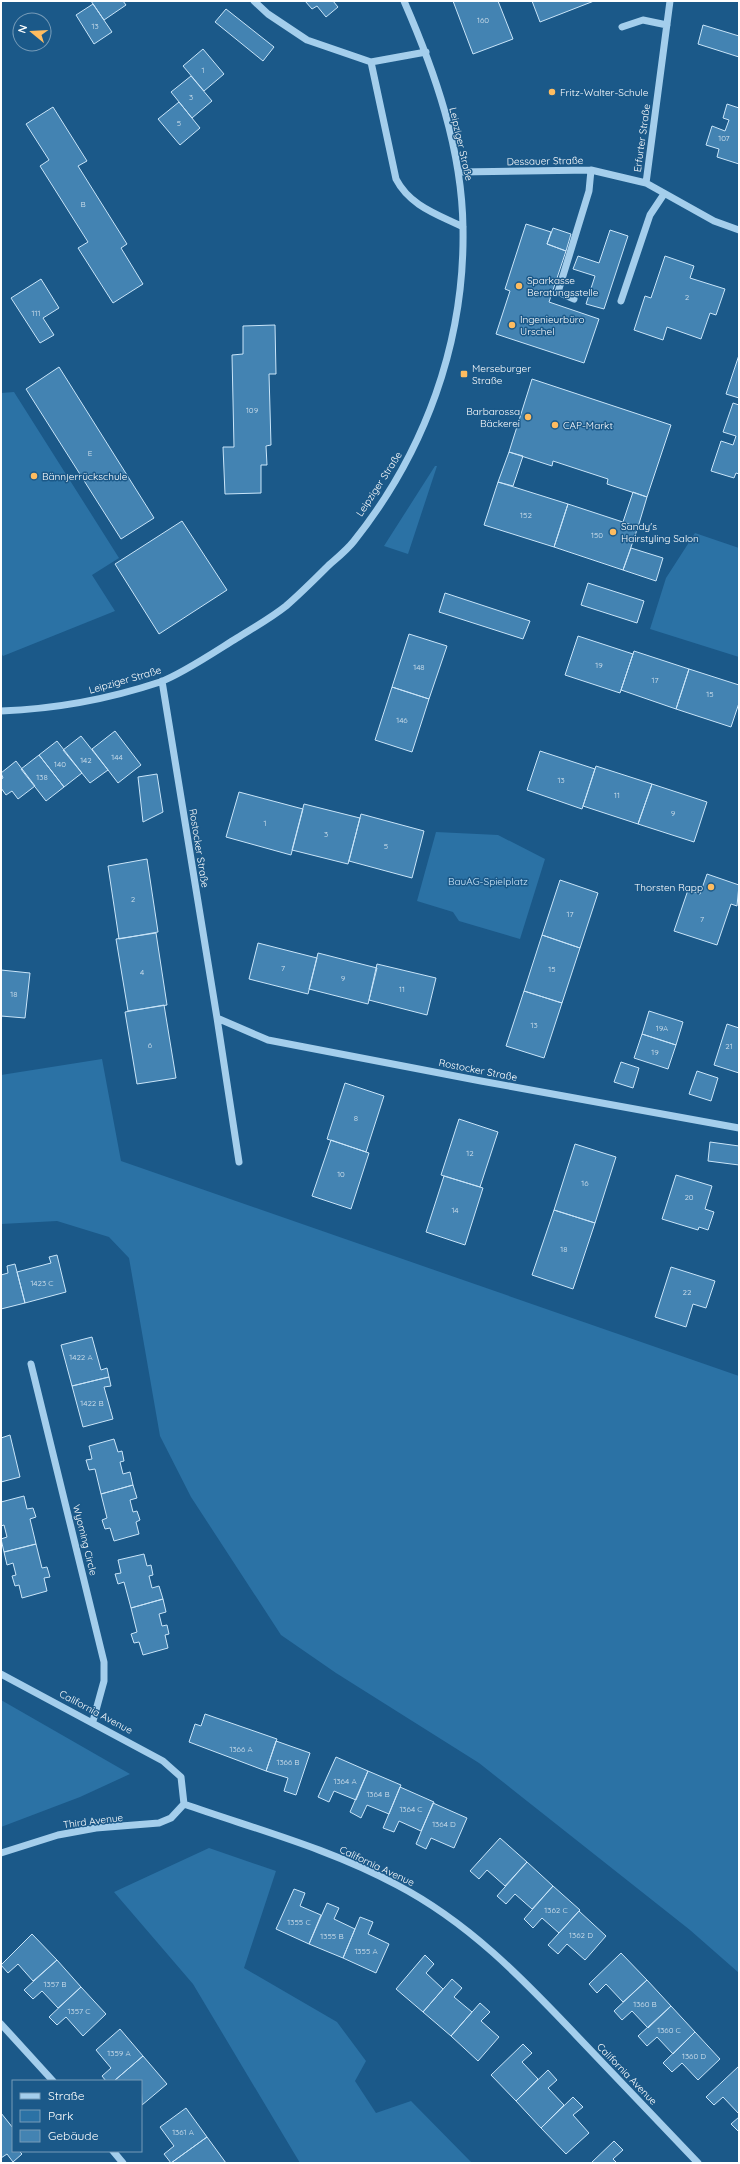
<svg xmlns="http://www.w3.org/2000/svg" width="740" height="2164" font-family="Quicksand,sans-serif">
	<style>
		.green { fill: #2b72a5 }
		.building { fill: #4383b2; stroke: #c9e5f9 }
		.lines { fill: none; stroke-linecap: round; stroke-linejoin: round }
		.minor { stroke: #a4ceec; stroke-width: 7 }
		.poi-dot { fill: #febc60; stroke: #1b5989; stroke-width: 1.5 }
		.labels { text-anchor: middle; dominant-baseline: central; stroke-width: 3; stroke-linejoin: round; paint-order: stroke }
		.number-label { font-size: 8px; fill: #d0e0ec }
		.poi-label { font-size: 10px; fill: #fff; stroke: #1b5989; text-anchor: start }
		.street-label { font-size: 10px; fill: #fff; stroke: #1b5989 }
		.park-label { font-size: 10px; fill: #c9e5f9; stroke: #1b5989 }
	</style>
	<rect width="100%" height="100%" fill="#1b5989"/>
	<path class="green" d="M14,392L119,558L92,575L115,611L3,656L1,653V393Z
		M435,466H437L408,554L384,546Z
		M695,533L739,548V657L650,629L666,578Z
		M436,832L498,835L545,859L520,939L459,921L453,912L417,901Z
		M102,1059L121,1161L739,1376V1973L690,1930L479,1763L336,1673L281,1635L191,1497L160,1436L129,1258L109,1237L57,1221L1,1224V1075Z
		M1,1700L130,1774L80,1797L1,1827Z
		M209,1848L276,1871L244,1968L337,2022L366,2061L355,2081L376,2113L411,2101L472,2163H300L193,1984L114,1892Z"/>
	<path class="building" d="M91,1H123L126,5L104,20Z
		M305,1H333L338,7L326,17L317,6L312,9Z
		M453,1H498L513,39L473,54Z
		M532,1H594L540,22Z
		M93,4L112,32L94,44L76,15Z
		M226,9L274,47L263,61L215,22Z
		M703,25L739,36V57L698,44Z
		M203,49L224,74L204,91L183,66Z
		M191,76L212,101L192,118L171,92Z
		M179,102L200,128L180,145L158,119Z
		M727,104L739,108V164L717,157L719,149L706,145L712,126L725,131L729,120L723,118Z
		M53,107L87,161L78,166L127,244L121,248L143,284L113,303L78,248L88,242L40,166L49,160L26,124Z
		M526,224L551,232L547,244L566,251L549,302L599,319L584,363L496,334L510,291L505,289Z
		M553,228L571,234L566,251L547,244Z
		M610,230L628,236L604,309L586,304L595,276L573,269L578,256L599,263Z
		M665,256L694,266L690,278L725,289L716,315L710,313L701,339L667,327L663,340L634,330L645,296L651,298Z
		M41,279L59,308L43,318L54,335L40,343L11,298Z
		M275,325L276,374H269L271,445L266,446L267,465H261V493L225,494L223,447H234L232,355L243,354V326Z
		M739,355V398L726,394Z
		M59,367L154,518L121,539L26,389Z
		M532,379L671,425L647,497L607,484L608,479L553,461L552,466L509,452Z
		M733,403L739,405V474L736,473L734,478L711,471L721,441L733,445L736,436L723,432Z
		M509,452L523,456L513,486L498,482Z
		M498,482L568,504L554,547L484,525Z
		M633,492L647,497L638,527L623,522Z
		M568,504L638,527L623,570L554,547Z
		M182,521L227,590L159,634L115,564Z
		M631,548L663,558L656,581L623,570Z
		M588,583L644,601L637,623L581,605Z
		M445,593L530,621L523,639L439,612Z
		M409,634L447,646L429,699L392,687Z
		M578,636L633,654L620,693L565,675Z
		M634,651L689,669L676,709L621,690Z
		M689,669L739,685V703L731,727L676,709Z
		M392,687L429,699L412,752L375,740Z
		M115,731L141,765L118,783L92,749Z
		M81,736L108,770L90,783L63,750Z
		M57,741L82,773L64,787L39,755Z
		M540,751L595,769L582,809L527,790Z
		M39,755L64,787L46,801L21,769Z
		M16,761L35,786L18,799L12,791L6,795L1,788V779L3,778L1,773Z
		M596,766L652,784L638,824L583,806Z
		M157,774L163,812L143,822L138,777Z
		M652,784L707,802L694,842L638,824Z
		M239,792L303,809L291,855L226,837Z
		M304,804L360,818L348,864L292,850Z
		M361,814L424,831L412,878L349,861Z
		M147,859L158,932L119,939L108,866Z
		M707,874L739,885L737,906L731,904L717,945L674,931L688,890L700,894Z
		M560,880L598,893L580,948L542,935Z
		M156,933L167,1005L128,1011L116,939Z
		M542,935L580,948L562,1003L524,991Z
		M258,943L317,958L308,994L249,979Z
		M318,953L377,968L368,1004L309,989Z
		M377,964L436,978L427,1015L369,1000Z
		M1,970L30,973L25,1018L1,1016Z
		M524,991L562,1003L544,1058L506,1046Z
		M164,1005L176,1078L137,1084L125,1012Z
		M649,1011L683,1022L676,1045L642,1034Z
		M727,1024L739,1028V1073L714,1065Z
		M642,1034L676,1045L668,1069L634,1058Z
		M621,1062L639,1068L633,1088L614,1082Z
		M697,1071L718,1078L711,1101L689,1094Z
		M345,1083L384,1096L366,1152L327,1139Z
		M459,1119L498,1132L480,1187L441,1175Z
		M331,1140L369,1153L351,1209L312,1196Z
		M710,1142L739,1146V1165L708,1161Z
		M575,1144L616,1157L595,1223L554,1210Z
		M676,1175L712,1186L705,1209L714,1212L708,1230L699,1227L698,1230L662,1219Z
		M444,1176L483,1188L465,1245L426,1232Z
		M554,1210L595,1223L573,1289L532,1275Z
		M57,1255L66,1292L25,1303L17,1272L51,1263L49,1257Z
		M15,1264L25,1303L1,1309V1275L8,1273L7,1266Z
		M671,1267L715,1281L706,1308L693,1304L686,1327L655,1317Z
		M92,1337L101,1370L107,1368L109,1377L72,1386L61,1345Z
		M109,1377L111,1386L104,1387L113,1419L83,1427L72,1386Z
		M10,1435L20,1477L1,1482V1438Z
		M114,1439L118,1452L122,1451L124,1461L120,1462L123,1474L130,1472L133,1485L101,1494L95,1469L89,1470L86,1460L92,1459L89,1446Z
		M133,1485L137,1498L130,1500L133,1512L137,1511L140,1520L136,1522L139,1534L114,1541L110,1528L105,1529L102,1520L107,1518L101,1494Z
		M24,1496L27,1509L33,1508L36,1517L30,1519L36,1544L4,1552L1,1539L7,1537L4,1525L1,1526V1502Z
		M36,1544L42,1568L47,1567L50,1577L44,1578L47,1591L22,1598L19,1585L15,1586L12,1576L16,1575L13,1563L7,1565L4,1552Z
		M144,1554L147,1566L151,1565L153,1575L149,1576L152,1588L159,1586L163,1599L131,1608L124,1582L118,1584L115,1574L121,1573L118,1560Z
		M163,1599L166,1612L159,1614L162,1626L167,1625L169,1634L165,1635L168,1648L143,1655L139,1642L134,1643L131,1634L137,1632L131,1608Z
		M205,1714L277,1739L266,1771L189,1742L195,1724L201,1726Z
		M276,1741L310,1753L296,1795L284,1791L288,1778L266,1771Z
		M336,1757L368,1771L356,1800L334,1791L329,1802L318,1797Z
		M368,1771L401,1785L389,1814L367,1805L361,1818L350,1812Z
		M400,1787L434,1802L421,1831L399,1821L394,1832L383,1828Z
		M433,1803L467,1818L454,1848L431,1838L426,1849L416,1844Z
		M500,1838L527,1862L505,1886L487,1870L479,1879L470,1871Z
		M527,1862L553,1886L532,1909L515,1894L506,1904L497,1896Z
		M553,1886L580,1910L559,1933L542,1918L533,1928L524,1919Z
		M294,1889L305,1893L300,1906L321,1915L309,1944L276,1929Z
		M327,1903L339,1908L334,1919L355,1929L343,1958L309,1944Z
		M579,1911L606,1936L585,1960L567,1944L558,1954L548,1945Z
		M360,1917L373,1922L368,1934L389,1944L376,1973L343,1958Z
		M32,1934L57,1960L33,1981L18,1964L8,1973L1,1965Z
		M621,1953L647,1980L623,2002L606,1984L597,1993L589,1984Z
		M425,1955L434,1964L426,1973L443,1989L423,2012L396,1989Z
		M57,1960L81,1987L58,2008L42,1991L33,1999L24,1990Z
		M452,1979L462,1988L454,1997L472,2012L451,2036L423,2012Z
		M647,1980L671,2006L648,2028L632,2011L622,2020L614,2011Z
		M81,1987L106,2014L83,2036L66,2017L57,2025L49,2017Z
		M480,2003L490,2012L481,2021L499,2037L478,2061L451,2036Z
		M671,2006L695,2032L673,2054L657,2037L647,2046L638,2036Z
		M120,2029L143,2056L114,2081H106L102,2076L111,2068L96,2050Z
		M695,2032L720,2059L698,2080L682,2063L672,2072L663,2063Z
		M523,2044L532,2053L522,2062L538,2079L516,2101L491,2075Z
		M143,2056L167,2084L142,2105L141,2081H114Z
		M739,2066V2114L723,2097L714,2105L706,2097Z
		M548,2070L557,2080L548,2088L564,2105L541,2128L516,2101Z
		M573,2097L583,2107L573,2115L589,2133L566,2154L541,2128Z
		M186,2108L207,2137L171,2163L164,2154L174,2146L160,2127Z
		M1,2113L13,2128V2151H19L22,2154L13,2162L7,2154L1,2158Z
		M739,2117V2132L731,2124Z
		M207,2137L226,2163H171Z
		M614,2141L623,2150L613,2159L617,2163H591Z"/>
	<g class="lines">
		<path class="minor" d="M254,1L268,14L307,40L371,62L426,52
			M622,27L643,20L667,25
			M371,62L396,179C410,206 437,214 463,227
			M459,172L591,170L646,183L714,221L739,230
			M646,183L670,1
			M574,299L558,292L589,191L591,170
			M621,301L650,215L664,194
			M162,681L217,1018L268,1040L481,1081L739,1128
			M1,711C54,709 109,699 160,682C182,674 216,651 237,638C253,628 271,618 286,606C301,593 315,579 329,565C337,558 347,550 354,541C425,452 465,342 463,228C462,149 435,72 404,1
			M217,1018L239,1162
			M31,1364L104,1662V1681L93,1721
			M1,1674L163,1761L181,1777L184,1804
			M184,1804C255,1829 331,1849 397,1885C468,1922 522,1978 576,2035C617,2078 657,2120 698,2163
			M1,1853L58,1835L96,1828L159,1823L171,1818L184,1804
			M1,2024L53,2081
			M113,2151L123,2163"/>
	</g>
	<g class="poi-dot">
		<circle cx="552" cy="92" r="4"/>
		<circle cx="519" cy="286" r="4"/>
		<circle cx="512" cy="325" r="4"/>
		<rect x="460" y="370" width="8" height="8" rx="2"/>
		<circle cx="528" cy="417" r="4"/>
		<circle cx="555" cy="425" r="4"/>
		<circle cx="34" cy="476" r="4"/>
		<circle cx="613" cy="532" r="4"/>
		<circle cx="711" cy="887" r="4"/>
	</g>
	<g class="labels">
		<g class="number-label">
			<text x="483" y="20">160</text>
			<text x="95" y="26">13</text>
			<text x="203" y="70">1</text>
			<text x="191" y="97">3</text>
			<text x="179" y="123">5</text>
			<text x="724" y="138">107</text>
			<text x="83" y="204">B</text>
			<text x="687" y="297">2</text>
			<text x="36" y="313">111</text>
			<text x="252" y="410">109</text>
			<text x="90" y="453">E</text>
			<text x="526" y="515">152</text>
			<text x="597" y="535">150</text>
			<text x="599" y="665">19</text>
			<text x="419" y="667">148</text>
			<text x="655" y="680">17</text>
			<text x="710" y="694">15</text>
			<text x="402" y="720">146</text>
			<text x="117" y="757">144</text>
			<text x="86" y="760">142</text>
			<text x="60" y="764">140</text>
			<text x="42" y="777">138</text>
			<text x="561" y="780">13</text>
			<text x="617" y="795">11</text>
			<text x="673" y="813">9</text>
			<text x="265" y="823">1</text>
			<text x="326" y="834">3</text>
			<text x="386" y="846">5</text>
			<text x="133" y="899">2</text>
			<text x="570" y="914">17</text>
			<text x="702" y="919">7</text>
			<text x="283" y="968">7</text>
			<text x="552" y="969">15</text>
			<text x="142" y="972">4</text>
			<text x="343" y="978">9</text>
			<text x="402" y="989">11</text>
			<text x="14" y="994">18</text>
			<text x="534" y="1025">13</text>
			<text x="662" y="1028">19A</text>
			<text x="150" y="1045">6</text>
			<text x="729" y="1046">21</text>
			<text x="655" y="1052">19</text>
			<text x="356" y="1118">8</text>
			<text x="470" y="1153">12</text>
			<text x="341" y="1174">10</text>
			<text x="585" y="1183">16</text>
			<text x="689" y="1197">20</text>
			<text x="455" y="1210">14</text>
			<text x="564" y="1249">18</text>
			<text x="42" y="1283">1423 C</text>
			<text x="687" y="1292">22</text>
			<text x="81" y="1357">1422 A</text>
			<text x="92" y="1403">1422 B</text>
			<text x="241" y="1749">1366 A</text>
			<text x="288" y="1762">1366 B</text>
			<text x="345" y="1781">1364 A</text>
			<text x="378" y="1794">1364 B</text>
			<text x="411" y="1809">1364 C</text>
			<text x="444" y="1824">1364 D</text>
			<text x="556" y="1910">1362 C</text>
			<text x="299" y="1922">1355 C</text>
			<text x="581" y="1935">1362 D</text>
			<text x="332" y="1936">1355 B</text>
			<text x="366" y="1951">1355 A</text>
			<text x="55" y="1984">1357 B</text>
			<text x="645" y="2004">1360 B</text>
			<text x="79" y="2011">1357 C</text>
			<text x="669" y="2030">1360 C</text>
			<text x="119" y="2053">1359 A</text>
			<text x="694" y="2056">1360 D</text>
			<text x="183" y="2132">1361 A</text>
		</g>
		<g class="poi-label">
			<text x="560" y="92">Fritz-Walter-Schule</text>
			<text x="527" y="280">Sparkasse<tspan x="527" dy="12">Beratungsstelle</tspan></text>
			<text x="520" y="319">Ingenieurbüro<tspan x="520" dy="12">Urschel</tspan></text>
			<text x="472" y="368">Merseburger<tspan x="472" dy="12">Straße</tspan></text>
			<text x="520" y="411" text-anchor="end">Barbarossa<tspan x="520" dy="12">Bäckerei</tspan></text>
			<text x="563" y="425">CAP-Markt</text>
			<text x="42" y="476">Bännjerrückschule</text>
			<text x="621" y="526">Sandy's<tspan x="621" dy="12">Hairstyling Salon</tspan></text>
			<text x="703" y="887" text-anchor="end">Thorsten Rapp</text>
		</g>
		<g class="street-label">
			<text transform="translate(642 138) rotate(-82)">Erfurter Straße</text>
			<text transform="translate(461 144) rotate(77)">Leipziger Straße</text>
			<text transform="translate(545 161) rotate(-1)">Dessauer Straße</text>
			<text transform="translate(379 484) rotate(-57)">Leipziger Straße</text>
			<text transform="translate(125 680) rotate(-16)">Leipziger Straße</text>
			<text transform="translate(199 848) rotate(81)">Rostocker Straße</text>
			<text transform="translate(478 1070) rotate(11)">Rostocker Straße</text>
			<text transform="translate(85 1540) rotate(76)">Wyoming Circle</text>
			<text transform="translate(96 1712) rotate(28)">California Avenue</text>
			<text transform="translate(93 1821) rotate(-7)">Third Avenue</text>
			<text transform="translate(377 1866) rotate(25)">California Avenue</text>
			<text transform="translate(627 2074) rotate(46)">California Avenue</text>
		</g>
		<g class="park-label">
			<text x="488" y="881">BauAG-Spielplatz</text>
		</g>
	</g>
	<rect width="740" height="2164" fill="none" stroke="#ffffff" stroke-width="4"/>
	<rect x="12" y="2080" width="130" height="72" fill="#1b5989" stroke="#769bb8"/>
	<rect x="20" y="2093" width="20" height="6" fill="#a4ceec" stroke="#769bb8"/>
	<text x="48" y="2100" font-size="12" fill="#ffffff">Straße</text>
	<rect x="20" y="2110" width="20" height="12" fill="#2b72a5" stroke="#769bb8"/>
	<text x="48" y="2120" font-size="12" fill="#ffffff">Park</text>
	<rect x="20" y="2130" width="20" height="12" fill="#4383b2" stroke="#769bb8"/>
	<text x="48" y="2140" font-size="12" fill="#ffffff">Gebäude</text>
	<g transform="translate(32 32) rotate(288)"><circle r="19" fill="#1b5989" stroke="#769bb8"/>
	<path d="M0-3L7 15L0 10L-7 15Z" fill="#febc60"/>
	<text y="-6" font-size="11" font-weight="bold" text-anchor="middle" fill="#ffffff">N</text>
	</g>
</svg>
